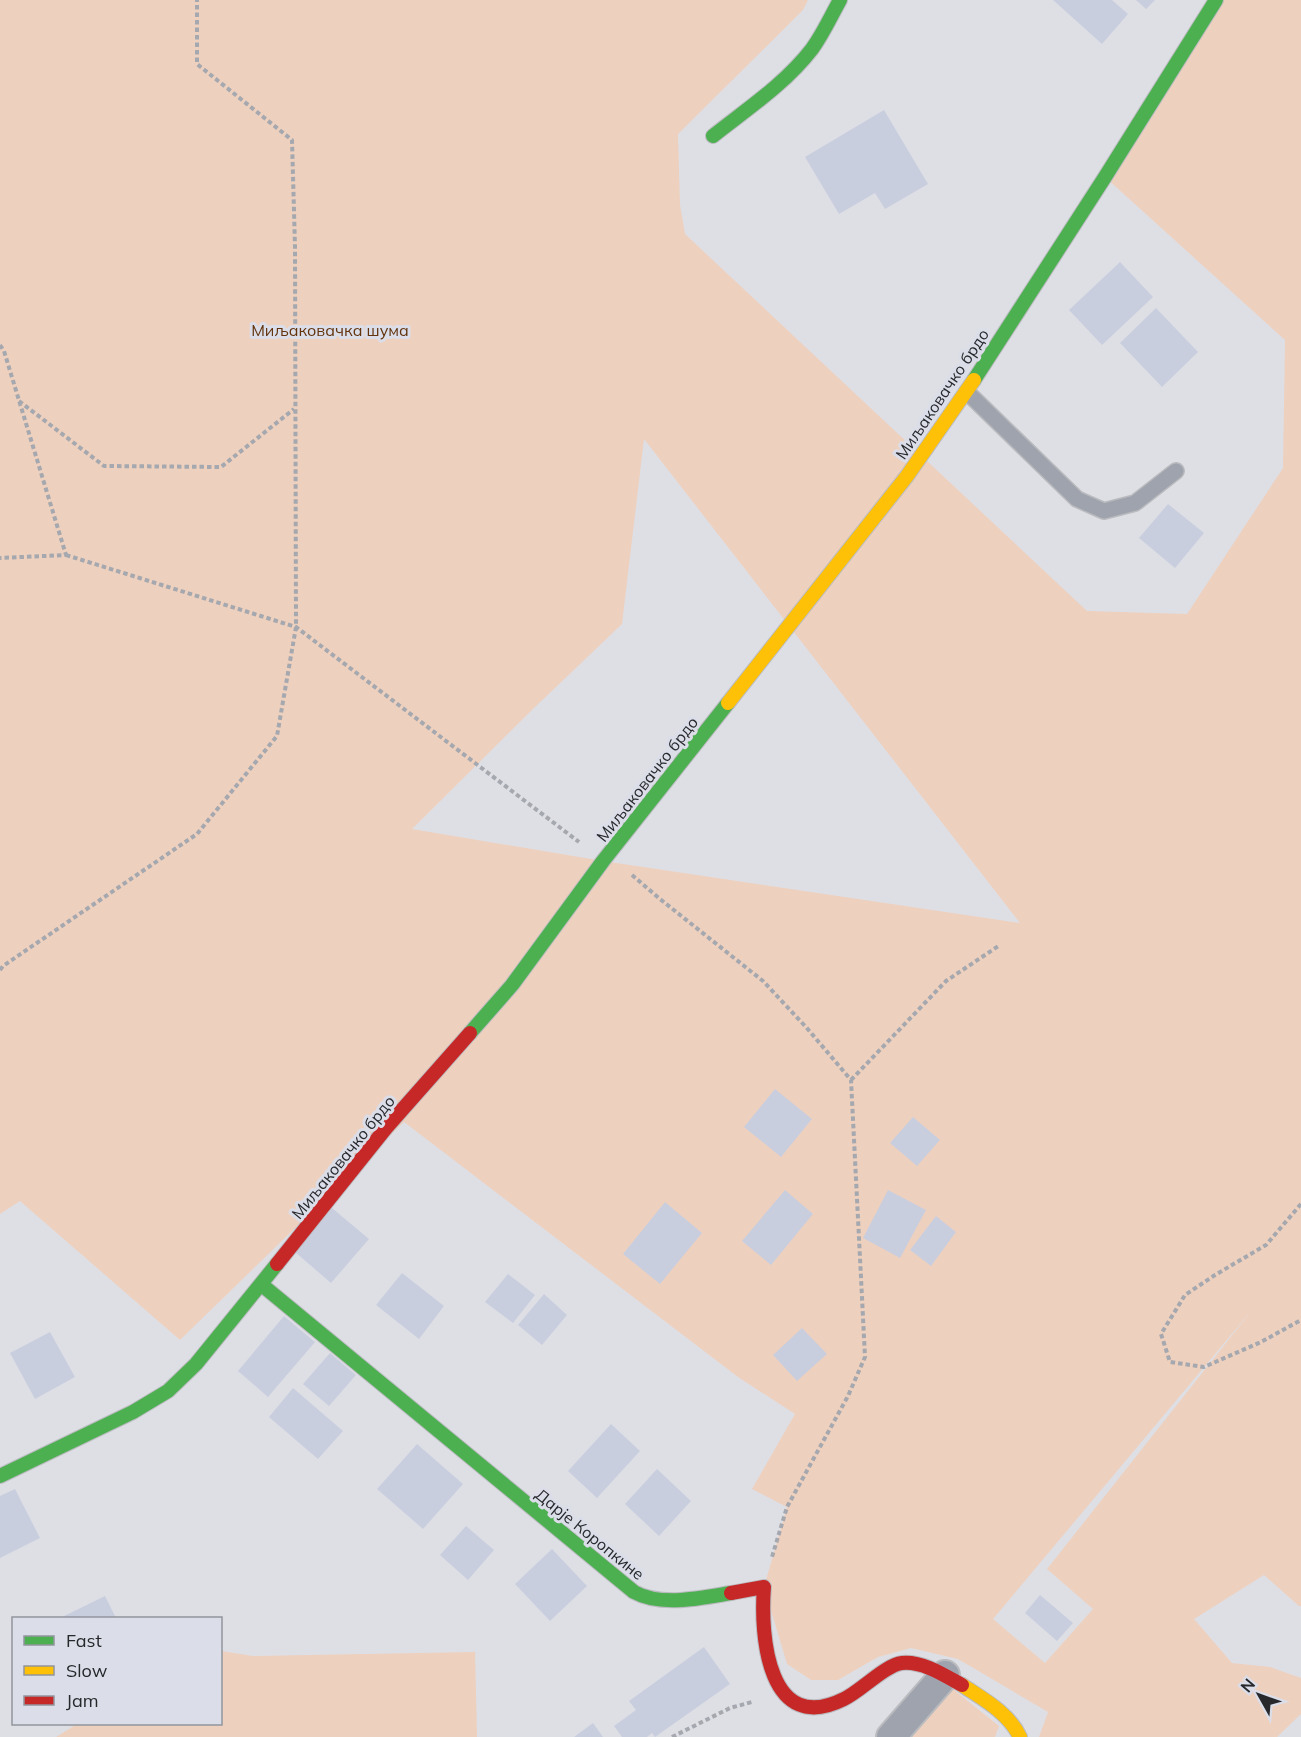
<svg xmlns="http://www.w3.org/2000/svg" width="1301" height="1737" font-family="Mulish,sans-serif">
	<style>
		.green { fill: #eed0be; fill-rule: evenodd }
		.building { fill: #c9cedf }
		.lines { fill: none; stroke-linecap: round; stroke-linejoin: round }
		.lane-casing { stroke: #babbbf; stroke-width: 18 }
		.street-casing { stroke: #babbbf; stroke-width: 32 }
		.fast-casing { stroke: #babbbf; stroke-width: 16 }
		.slow-casing { stroke: #babbbf; stroke-width: 16 }
		.jam-casing { stroke: #babbbf; stroke-width: 16 }
		.path { stroke: #a5a8ae; stroke-width: 4; stroke-dasharray: 4.5 3; stroke-linecap: butt }
		.lane { stroke: #9fa3ad; stroke-width: 15 }
		.street { stroke: #9fa3ad; stroke-width: 28 }
		.fast { stroke: #4caf50; stroke-width: 14 }
		.slow { stroke: #ffc107; stroke-width: 14 }
		.jam { stroke: #c62828; stroke-width: 14 }
		.labels { text-anchor: middle; dominant-baseline: central; stroke-width: 6; stroke-linejoin: round; paint-order: stroke }
		.park-label { font-size: 16px; fill: #62330d; stroke: #dbdee8 }
		.street-label { font-size: 16px; fill: #27282c; stroke: #dbdee8 }
	</style>
	<rect width="100%" height="100%" fill="#dedfe5"/>
	<path class="green" d="M0,0H808L803,10L678,134L680,205L685,234L1087,611L1187,614L1283,468L1285,340L1105,177L1222,0H1301V1606H1299L1264,1575L1194,1619L1232,1663L1270,1667L1301,1678V1714L1277,1737H1039L1048,1712L958,1659L911,1648L878,1657L838,1680H811L787,1664L764,1587L787,1507L752,1489L795,1414L738,1377L404,1122L180,1340L20,1201L0,1214ZM644,439L1020,923L603,861L412,829L534,708L622,624ZM1252,1310L1047,1569L1093,1609L1045,1663L993,1619Z
		M221,1651L253,1656L475,1652L477,1737H56L77,1724H220Z
		M949,1686L999,1726L995,1737H900Z"/>
	<path class="building" d="M1053,0H1112L1128,14L1102,44Z
		M1136,0H1155L1146,9Z
		M884,110L928,184L885,209L875,193L839,214L805,157Z
		M1120,262L1153,297L1102,345L1069,310Z
		M1156,308L1198,352L1162,387L1120,343Z
		M1168,504L1204,533L1175,568L1139,538Z
		M775,1089L812,1119L781,1157L744,1127Z
		M913,1117L940,1140L917,1166L890,1143Z
		M785,1190L813,1214L771,1265L742,1241Z
		M888,1190L926,1210L900,1258L863,1238Z
		M665,1202L702,1233L660,1284L623,1254Z
		M332,1208L369,1239L331,1283L295,1252Z
		M936,1216L956,1232L931,1266L910,1250Z
		M402,1273L444,1306L419,1339L376,1305Z
		M508,1274L535,1295L513,1323L485,1302Z
		M544,1294L567,1315L542,1345L518,1325Z
		M284,1316L315,1342L268,1397L238,1371Z
		M802,1328L827,1354L797,1381L773,1355Z
		M50,1332L75,1377L35,1399L10,1353Z
		M330,1353L356,1375L329,1406L303,1384Z
		M293,1388L343,1431L318,1459L269,1417Z
		M611,1424L640,1451L597,1498L568,1471Z
		M417,1444L463,1484L423,1529L377,1489Z
		M657,1469L691,1501L659,1536L625,1504Z
		M15,1489L40,1538L0,1558V1496Z
		M466,1526L494,1550L468,1580L440,1555Z
		M552,1549L587,1586L550,1621L515,1584Z
		M1040,1595L1073,1623L1057,1641L1025,1613Z
		M105,1596L116,1618H60Z
		M704,1647L730,1684L655,1737L652,1733L647,1737H622L614,1726L636,1710L629,1701Z
		M593,1723L603,1737H574Z"/>
	<g class="lines">
		<defs>
			<path id="lane" d="M967,392L1077,499L1104,511L1135,503L1176,471"/>
			<path id="street" d="M891,1737L945,1675"/>
			<path id="fast" d="M713,136C747,109 785,84 812,49C823,34 831,16 840,0
				M974,380L1105,177L1216,0
				M470,1033L512,985L603,861L728,703
				M262,1285L634,1592C661,1607 701,1598 731,1593
				M0,1476L133,1412L168,1391L196,1364L277,1264"/>
			<path id="slow" d="M728,703L907,476L974,380
				M962,1685C983,1699 1009,1713 1020,1737"/>
			<path id="jam" d="M277,1264L386,1128L470,1033
				M731,1593L764,1587C760,1636 768,1737 844,1699C861,1691 885,1665 902,1663C923,1661 944,1675 962,1685"/>
		</defs>
		<use href="#lane" class="lane-casing"/>
		<use href="#street" class="street-casing"/>
		<use href="#fast" class="fast-casing"/>
		<use href="#slow" class="slow-casing"/>
		<use href="#jam" class="jam-casing"/>
		<path class="path" d="M0,345L4,351L66,555L0,558
			M19,401L104,466L221,467L294,409
			M66,555L296,627L579,842
			M632,875L660,899L763,981L806,1027L851,1080L865,1357L848,1396L787,1507L772,1557
			M0,970L3,966L197,834L277,736L296,627L295,247L292,140L197,64V0
			M851,1080L946,981L1000,945
			M1301,1204L1266,1245L1215,1275L1185,1295L1161,1334L1170,1362L1204,1367L1261,1342L1301,1320
			M672,1737L730,1708L752,1702"/>
		<use href="#lane" class="lane"/>
		<use href="#street" class="street"/>
		<use href="#fast" class="fast"/>
		<use href="#slow" class="slow"/>
		<use href="#jam" class="jam"/>
	</g>
	<g class="labels">
		<g class="park-label">
			<text x="330" y="330">Миљаковачка шума</text>
		</g>
		<g class="street-label">
			<text transform="translate(942 394) rotate(-56)">Миљаковачко брдо</text>
			<text transform="translate(647 779) rotate(-52)">Миљаковачко брдо</text>
			<text transform="translate(343 1157) rotate(-51)">Миљаковачко брдо</text>
			<text transform="translate(590 1534) rotate(39)">Дарје Коропкине</text>
		</g>
	</g>
	<rect x="12" y="1617" width="210" height="108" fill="#dbdee8" stroke="#93959d" stroke-width="1.5"/>
	<rect x="24" y="1636" width="30" height="9" fill="#4caf50" stroke="#93959d" stroke-width="1.5"/>
	<text x="66" y="1647" font-size="18" fill="#27282c">Fast</text>
	<rect x="24" y="1666" width="30" height="9" fill="#ffc107" stroke="#93959d" stroke-width="1.5"/>
	<text x="66" y="1677" font-size="18" fill="#27282c">Slow</text>
	<rect x="24" y="1696" width="30" height="9" fill="#c62828" stroke="#93959d" stroke-width="1.5"/>
	<text x="66" y="1707" font-size="18" fill="#27282c">Jam</text>
	<g transform="translate(1259 1695) rotate(310)" stroke="#dbdee8" stroke-width="4.5" paint-order="stroke">
	<path d="M0-4.5L10 22L0 15L-10 22Z" fill="#27282c"/>
	<text y="-9" font-size="16" font-weight="bold" text-anchor="middle" fill="#27282c">N</text>
	</g>
</svg>
